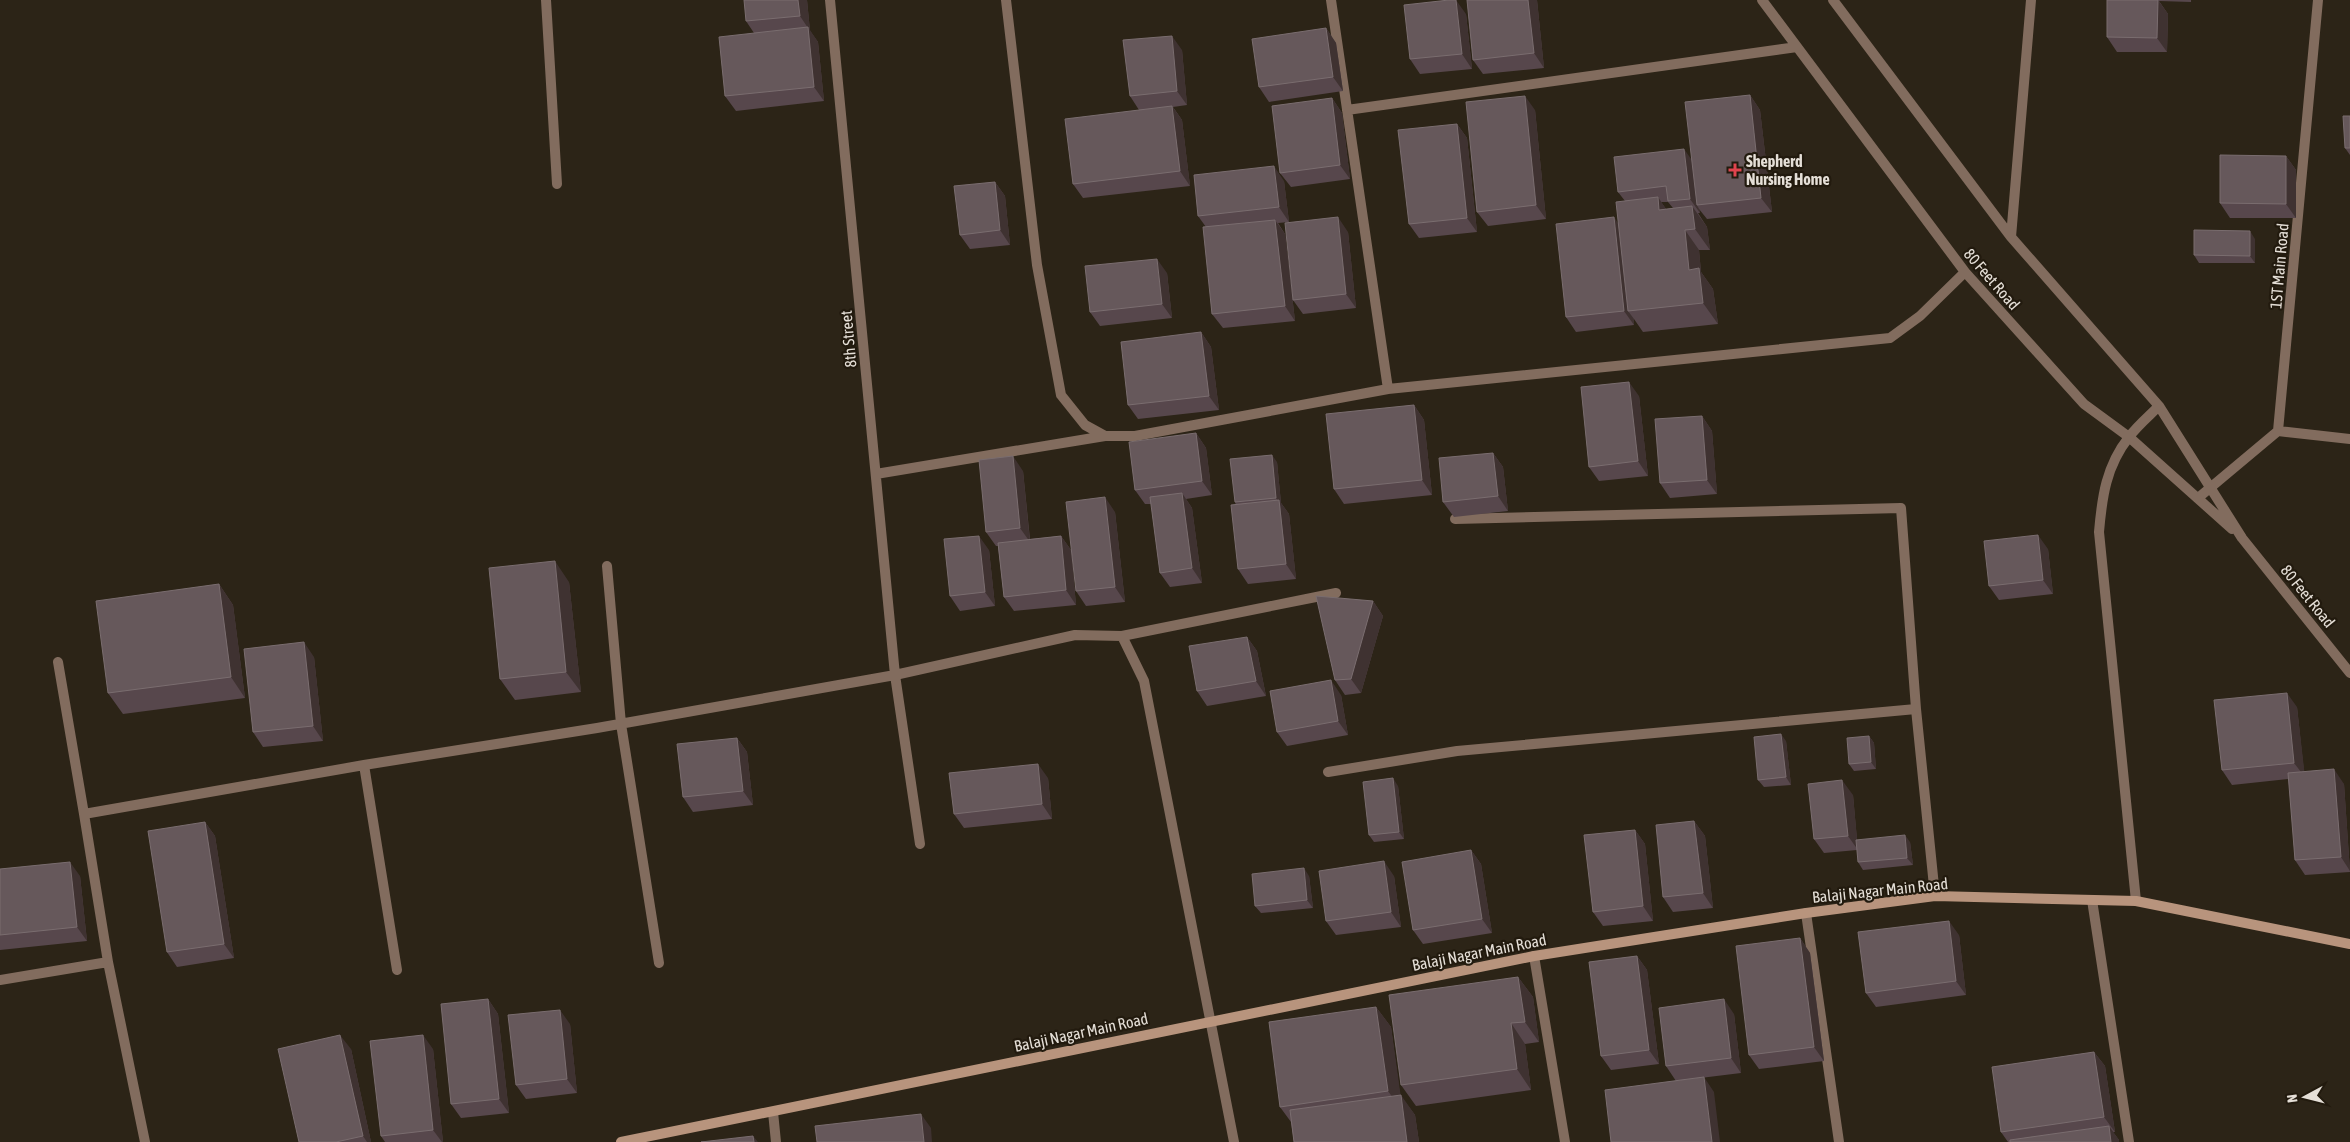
<svg xmlns="http://www.w3.org/2000/svg" width="2350" height="1142" font-family="'Asap Condensed',sans-serif">
	<style>
		.lines { fill: none; stroke-linecap: round; stroke-linejoin: round }
		.minor { stroke: #826c5e; stroke-width: 10 }
		.secondary { stroke: #b8947d; stroke-width: 10 }
		.wall { fill: #57474c; fill-rule: evenodd }
		.shaded-wall { fill: #3f3231 }
		.building { fill: #66585b; stroke: #7a6d6f }
		.health-dot { fill: #e0444e; stroke: #221a0e; stroke-width: 2 }
		.labels { text-anchor: middle; dominant-baseline: central; stroke-width: 4.5; stroke-linejoin: round; paint-order: stroke }
		.poi-label { font-size: 16px; font-weight: bold; fill: #e5dfd7; stroke: #221a0e; text-anchor: start }
		.street-label { font-size: 16px; fill: #e5dfd7; stroke: #221a0e }
	</style>
	<rect width="100%" height="100%" fill="#2c2417"/>
	<g class="lines">
		<path class="minor" d="M546,0L557,184
			M830,0L895,675L920,844
			M1006,0L1037,265L1061,395L1085,425L1105,436H1135L1388,389L1890,338L1920,316L1965,272
			M1331,0L1388,389
			M1762,0L1965,272L2084,404L2129,437L2232,529
			M1833,0L2011,237L2159,406L2242,538L2350,673
			M1347,110L1797,47
			M2011,237L2031,0
			M2278,431L2350,439
			M876,474L1105,436
			M2198,498L2278,431L2318,0
			M1455,519L1901,508L1916,709L1935,896
			M607,566L621,724L659,963
			M1122,636L1336,593
			M58,662L84,814
			M364,765L397,970
			M1328,772L1457,751L1916,709
			M2092,900L2129,1142
			M2136,901L2099,532C2102,497 2106,466 2129,437C2137,426 2149,416 2159,406
			M1806,913L1839,1142
			M1534,956L1565,1142
			M108,962L84,814L364,765L597,728L895,675L1075,635L1122,636L1144,681L1234,1142
			M0,980L108,962L145,1142
			M773,1112L776,1142"/>
		<path class="secondary" d="M621,1142L1534,956L1806,913L1935,896L2136,901L2350,944"/>
	</g>
	<path class="wall" d="M807,0L810,31L818,42L824,101L736,111L725,96L754,33L746,21Z
		M1467,0H1537L1544,68L1483,74L1473,60Z
		M2084,0H2191V2L2159,1L2168,14L2167,52H2117L2107,37V0Z
		M1466,14L1472,69L1420,74L1410,59Z
		M1326,28L1336,43L1343,91L1269,102L1259,87Z
		M1182,50L1187,105L1173,107L1182,120L1190,186L1083,198L1073,184L1139,110L1130,96Z
		M1750,95L1760,110L1772,212L1707,219L1699,209L1700,213H1698L1707,227L1710,250H1699L1701,272L1713,289L1718,324L1643,332L1634,319V325L1576,332L1566,317L1618,223L1625,201L1618,192L1692,159ZM1661,202H1668L1673,208L1666,209Z
		M1332,98L1342,113L1350,179L1291,187L1280,173Z
		M1535,110L1546,219L1488,226L1477,212Z
		M2350,116V155L2345,148Z
		M1457,124L1467,138L1477,232L1419,238L1409,224Z
		M2286,156L2296,170V218H2230L2220,203Z
		M1284,181L1289,222L1278,223L1285,234L1295,321L1223,328L1212,314L1206,227L1198,216Z
		M995,182L1005,196L1010,245L970,249L960,235Z
		M1348,232L1356,308L1303,314L1293,300Z
		M2255,239V263H2199L2194,255Z
		M1167,273L1172,318L1100,326L1090,312Z
		M1201,332L1211,347L1219,410L1138,419L1128,405Z
		M1639,396L1648,476L1599,481L1589,467Z
		M1414,405L1424,420L1432,495L1344,504L1334,489Z
		M1702,416L1712,431L1717,494L1670,498L1660,483Z
		M1196,433L1206,448L1212,495L1186,499L1192,508L1202,583L1170,587L1160,573L1151,504H1145L1135,490Z
		M1493,453L1503,467L1508,511L1454,517L1443,502Z
		M1277,462L1281,503L1289,514L1296,579L1248,584L1238,569L1236,505L1235,502Z
		M1023,471L1030,539L1061,536L1071,550L1076,605L1014,611L1004,597L998,546H996L986,532Z
		M1115,512L1125,602L1086,606L1076,591Z
		M2048,549L2053,594L1999,600L1989,586Z
		M989,550L995,606L960,611L950,596Z
		M569,582L581,692L515,700L500,679Z
		M219,584L233,605L245,698L123,714L108,693Z
		M1373,601L1383,616L1361,693L1345,695L1335,680Z
		M1247,637L1257,651L1266,696L1207,706L1197,691Z
		M314,657L323,741L263,747L253,732Z
		M1341,695L1348,735L1287,746L1277,732Z
		M2297,707L2304,772L2344,784L2350,872L2305,875L2295,860L2289,779L2232,785L2222,770Z
		M1869,736L1874,743L1876,769L1854,771L1849,764Z
		M737,738L747,752L753,805L693,812L683,797Z
		M1786,741L1791,785L1764,787L1758,780Z
		M1048,778L1052,819L964,828L954,814Z
		M1398,786L1404,839L1374,842L1369,835Z
		M1853,795L1857,840L1910,842L1913,865L1863,870L1858,862L1857,850L1824,853L1814,839Z
		M1694,821L1705,836L1713,908L1673,912L1663,897Z
		M205,822L215,836L234,958L177,967L167,952Z
		M1635,830L1645,844L1653,921L1603,926L1593,912Z
		M1471,850L1481,864L1492,933L1423,944L1413,930Z
		M0,869L80,876L87,941L0,950Z
		M1309,876L1313,908L1261,913L1255,906Z
		M1394,876L1401,927L1336,935L1326,921Z
		M1959,935L1966,995L1876,1007L1866,993Z
		M1800,938L1810,953L1824,1061L1759,1069L1749,1055Z
		M1637,956L1647,970L1659,1064L1611,1070L1601,1056Z
		M1518,977L1533,997L1539,1042L1525,1044L1531,1090L1416,1106L1401,1085Z
		M488,999L498,1014L509,1113L461,1118L451,1104Z
		M1376,1007L1391,1027L1400,1095L1415,1115L1419,1142H1294L1291,1122L1280,1107Z
		M1734,1014L1741,1073L1676,1081L1666,1066Z
		M570,1024L577,1093L526,1099L516,1085Z
		M351,1049L371,1142H299Z
		M433,1049L443,1142H385L381,1136Z
		M2094,1052L2105,1066L2115,1132H2113L2119,1140V1142H2008L2001,1132Z"/>
	<path class="shaded-wall" d="M798,0H807L810,31L800,16Z
		M1456,0L1466,14L1472,69L1462,54Z
		M1528,0H1537L1544,68L1534,53Z
		M2158,0L2168,14L2167,52L2157,38Z
		M808,27L818,42L824,101L814,87Z
		M1326,28L1336,43L1343,91L1333,77Z
		M1172,36L1182,50L1187,105L1177,91Z
		M1750,95L1760,110L1772,212L1761,198Z
		M1525,96L1535,110L1546,219L1536,205Z
		M1332,98L1342,113L1350,179L1340,165Z
		M1172,106L1182,120L1190,186L1180,171Z
		M1457,124L1467,138L1477,232L1467,218Z
		M1684,149L1694,163L1697,205L1699,209L1700,213L1690,199Z
		M2286,156L2296,170V218L2286,204Z
		M1274,166L1284,181L1289,222L1279,207Z
		M995,182L1005,196L1010,245L1000,230Z
		M1658,197L1672,218L1659,210Z
		M1692,206L1707,227L1710,250L1695,229Z
		M1338,217L1348,232L1356,308L1346,294Z
		M1614,217L1624,232L1628,311L1634,319V325L1624,311Z
		M1275,220L1285,234L1295,321L1285,306Z
		M1685,230L1699,250L1701,272L1713,289L1718,324L1703,303L1689,270Z
		M2250,231L2255,239V263L2250,256Z
		M1157,259L1167,273L1172,318L1162,304Z
		M1201,332L1211,347L1219,410L1209,396Z
		M1629,382L1639,396L1648,476L1638,461Z
		M1414,405L1424,420L1432,495L1422,480Z
		M1702,416L1712,431L1717,494L1707,480Z
		M1196,433L1206,448L1212,495L1202,481Z
		M1493,453L1503,467L1508,511L1498,496Z
		M1272,455L1277,462L1281,503L1289,514L1296,579L1286,564L1280,503L1276,498Z
		M1013,456L1023,471L1030,542L1020,528Z
		M1182,493L1192,508L1202,583L1192,568Z
		M1105,497L1115,512L1125,602L1115,587Z
		M2038,535L2048,549L2053,594L2043,580Z
		M979,536L989,550L995,606L985,592Z
		M1061,536L1071,550L1076,605L1066,590Z
		M555,561L569,582L581,692L566,672Z
		M219,584L233,605L245,698L231,677Z
		M1373,601L1383,616L1361,693L1351,679Z
		M1247,637L1257,651L1266,696L1256,681Z
		M304,642L314,657L323,741L313,726Z
		M1331,680L1341,695L1348,735L1338,721Z
		M2287,693L2297,707L2305,777L2294,763Z
		M1781,734L1786,741L1791,785L1786,777Z
		M1869,736L1874,743L1876,769L1871,762Z
		M737,738L747,752L753,805L743,791Z
		M1038,764L1048,778L1052,819L1042,804Z
		M2334,769L2344,784L2350,871L2341,857Z
		M1393,778L1398,786L1404,839L1399,832Z
		M1842,780L1853,795L1858,850L1848,836Z
		M1694,821L1705,836L1713,908L1703,893Z
		M205,822L215,836L234,958L224,944Z
		M1635,830L1645,844L1653,921L1643,906Z
		M1905,835L1910,842L1913,865L1907,858Z
		M1471,850L1481,864L1492,933L1482,919Z
		M1384,861L1394,876L1401,927L1391,912Z
		M70,862L80,876L87,941L77,927Z
		M1304,868L1309,876L1313,908L1307,900Z
		M1949,921L1959,935L1966,995L1956,981Z
		M1800,938L1810,953L1824,1061L1814,1047Z
		M1637,956L1647,970L1659,1064L1649,1050Z
		M1518,977L1533,997L1539,1042L1525,1022Z
		M488,999L498,1014L509,1113L499,1099Z
		M1724,999L1734,1014L1741,1073L1731,1058Z
		M1376,1007L1391,1027L1403,1112L1388,1091Z
		M560,1010L570,1024L577,1093L567,1079Z
		M1511,1023L1525,1044L1531,1090L1517,1069Z
		M340,1035L351,1049L371,1142H367L363,1136Z
		M423,1035L433,1049L443,1142H442L433,1130Z
		M2094,1052L2105,1066L2115,1132L2104,1117Z
		M1704,1077L1714,1092L1720,1142H1712Z
		M1401,1095L1415,1115L1419,1142H1407Z
		M921,1114L931,1128L932,1142H924Z
		M2109,1126L2119,1140V1142H2111Z
		M753,1136L758,1142H754Z"/>
	<path class="building" d="M744,0H798L800,16L746,21Z
		M1449,0H1456L1462,54L1410,59L1404,5Z
		M1467,0H1528L1534,53L1473,60Z
		M2107,0H2158L2157,38L2107,37Z
		M808,27L814,87L725,96L719,37Z
		M1326,28L1333,77L1259,87L1252,39Z
		M1172,36L1177,91L1130,96L1123,40Z
		M1750,95L1761,198L1697,205L1685,102Z
		M1525,96L1536,205L1477,212L1466,102Z
		M1332,98L1340,165L1280,173L1272,106Z
		M1172,106L1180,171L1073,184L1065,119Z
		M2343,116H2350V148H2345Z
		M1457,124L1467,218L1409,224L1398,130Z
		M1684,149L1690,199L1668,201L1666,186L1618,192L1614,157Z
		M2220,155L2286,156V204L2220,203Z
		M1274,166L1279,207L1198,216L1194,175Z
		M995,182L1000,230L960,235L954,186Z
		M1658,197L1659,210L1692,206L1695,229L1685,230L1689,270L1699,268L1703,303L1628,311L1616,202Z
		M1338,217L1346,294L1293,300L1285,223Z
		M1614,217L1624,311L1566,317L1556,224Z
		M1275,220L1285,306L1212,314L1203,227Z
		M2194,230L2250,231V256L2194,255Z
		M1157,259L1162,304L1090,312L1085,266Z
		M1201,332L1209,396L1128,405L1121,342Z
		M1629,382L1638,461L1589,467L1581,387Z
		M1414,405L1422,480L1334,489L1326,414Z
		M1702,416L1707,480L1660,483L1655,419Z
		M1196,433L1202,481L1135,490L1129,442Z
		M1493,453L1498,496L1443,502L1439,458Z
		M1272,455L1276,498L1235,502L1230,459Z
		M1013,456L1020,528L986,532L979,460Z
		M1182,493L1192,568L1160,573L1150,497Z
		M1105,497L1115,587L1076,591L1066,502Z
		M1279,500L1286,564L1238,569L1231,505Z
		M2038,535L2043,580L1989,586L1984,541Z
		M979,536L985,592L950,596L944,539Z
		M1061,536L1066,590L1004,597L998,543Z
		M555,561L566,672L500,679L489,568Z
		M219,584L231,677L108,693L96,601Z
		M1316,596L1373,601L1351,679L1335,680Z
		M1247,637L1256,681L1197,691L1189,646Z
		M304,642L313,726L253,732L244,649Z
		M1331,680L1338,721L1277,732L1270,691Z
		M2287,693L2294,763L2222,770L2214,700Z
		M1781,734L1786,777L1758,780L1754,737Z
		M1869,736L1871,762L1849,764L1847,738Z
		M737,738L743,791L683,797L677,744Z
		M1038,764L1042,804L954,814L949,773Z
		M2334,769L2341,857L2295,860L2288,773Z
		M1393,778L1399,832L1369,835L1363,782Z
		M1842,780L1848,836L1814,839L1808,784Z
		M1694,821L1703,893L1663,897L1656,825Z
		M205,822L224,944L167,952L148,831Z
		M1635,830L1643,906L1593,912L1584,835Z
		M1905,835L1907,858L1858,862L1856,840Z
		M1471,850L1482,919L1413,930L1402,862Z
		M1384,861L1391,912L1326,921L1319,871Z
		M70,862L77,927L0,935V869Z
		M1304,868L1307,900L1255,906L1252,874Z
		M1949,921L1956,981L1866,993L1858,932Z
		M1800,938L1814,1047L1749,1055L1736,946Z
		M1637,956L1649,1050L1601,1056L1589,962Z
		M1518,977L1525,1022L1511,1023L1517,1069L1401,1085L1389,995Z
		M488,999L499,1099L451,1104L441,1004Z
		M1724,999L1731,1058L1666,1066L1659,1008Z
		M1376,1007L1388,1091L1280,1107L1269,1022Z
		M560,1010L567,1079L516,1085L508,1015Z
		M340,1035L363,1136L336,1142H299L278,1049Z
		M423,1035L433,1130L381,1136L370,1041Z
		M2094,1052L2104,1117L2001,1132L1992,1067Z
		M1704,1077L1712,1142H1611L1605,1090Z
		M1401,1095L1407,1142H1294L1290,1110Z
		M921,1114L924,1142H817L815,1126Z
		M2109,1126L2111,1142H2010V1140Z
		M753,1136L754,1142H701Z"/>
	<path class="health-dot" d="M1732.5 162.5h5v5h5v5h-5v5h-5v-5h-5v-5h5z"/>
	<g class="labels">
		<g class="poi-label">
			<text x="1746" y="161">Shepherd<tspan x="1746" dy="18">Nursing Home</tspan></text>
		</g>
		<g class="street-label">
			<text transform="translate(2279 266) rotate(-85)">1ST Main Road</text>
			<text transform="translate(1992 279) rotate(49)">80 Feet Road</text>
			<text transform="translate(848 339) rotate(-95)">8th Street</text>
			<text transform="translate(2308 596) rotate(51)">80 Feet Road</text>
			<text transform="translate(1880 890) rotate(-6)">Balaji Nagar Main Road</text>
			<text transform="translate(1479 952) rotate(-11)">Balaji Nagar Main Road</text>
			<text transform="translate(1081 1032) rotate(-12)">Balaji Nagar Main Road</text>
		</g>
	</g>
	<g transform="translate(2305 1097) rotate(263)" stroke="#221a0e" stroke-width="4" paint-order="stroke">
	<path d="M0-4L9 19L0 12L-9 19Z" fill="#e5dfd7"/>
	<text y="-8" font-size="14" font-weight="bold" text-anchor="middle" fill="#e5dfd7">N</text>
	</g>
</svg>
